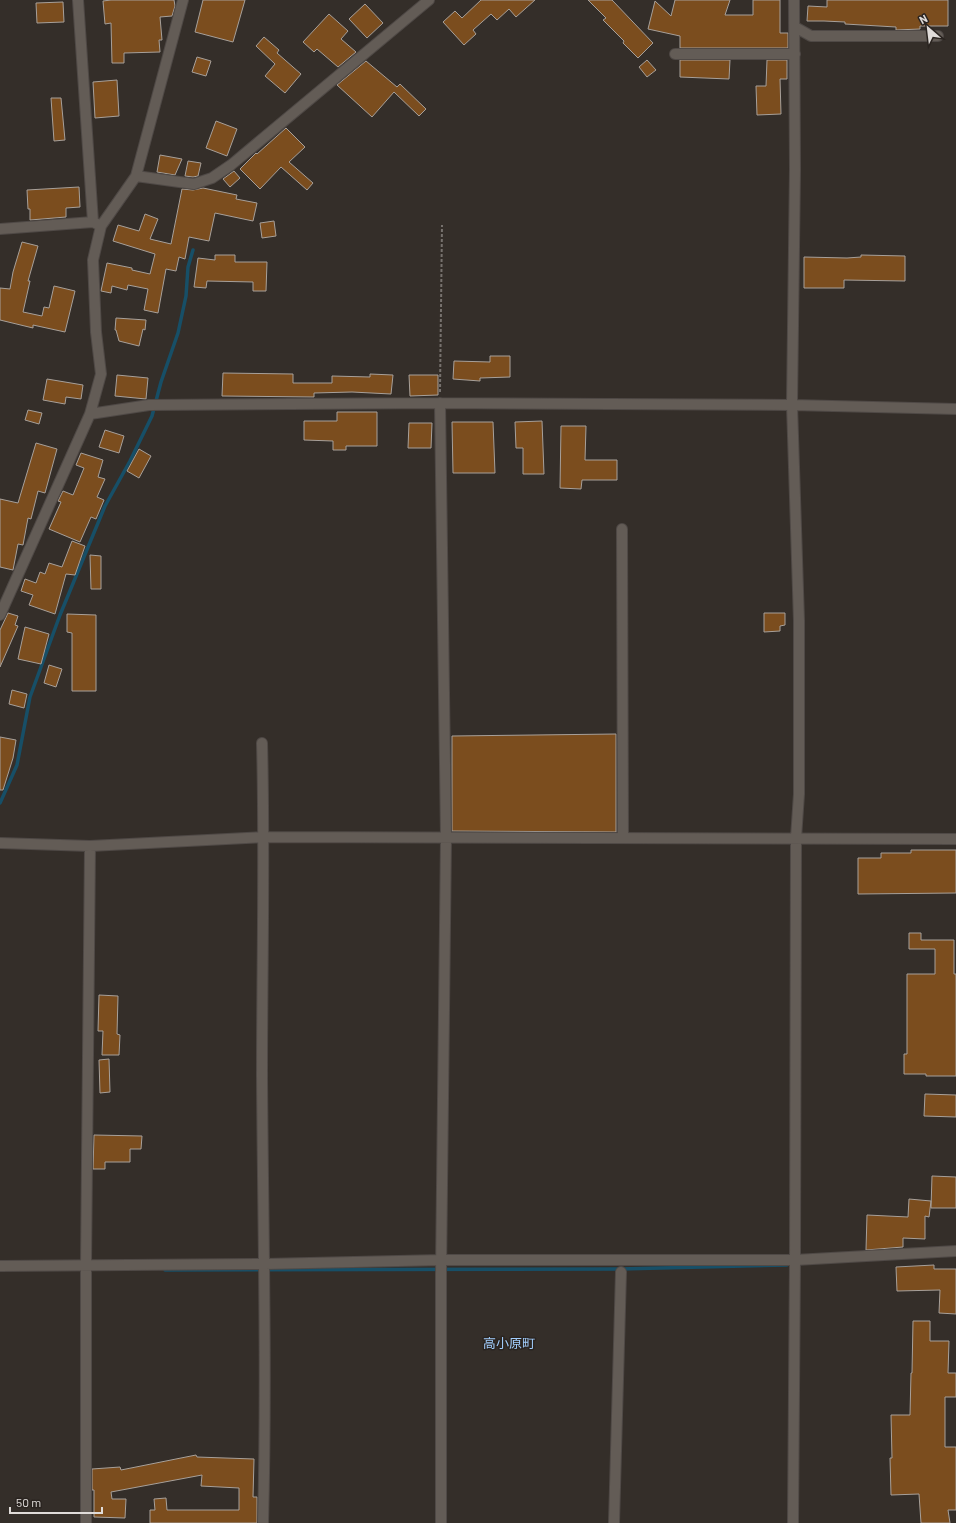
<svg xmlns="http://www.w3.org/2000/svg" width="956" height="1523" font-family="Barlow,'Noto Sans JP',sans-serif">
	<style>
		.lines { fill: none; stroke-linecap: round; stroke-linejoin: round }
		.stream { stroke: #174f67; stroke-width: 3.5 }
		.building { fill: #7b4d1e; stroke: #a7a09a }
		.street-casing { stroke: #4f4946; stroke-width: 12 }
		.path { stroke: #77726e; stroke-width: 2; stroke-dasharray: 3 2; stroke-linecap: butt }
		.street { stroke: #635c56; stroke-width: 10 }
		.labels { text-anchor: middle; dominant-baseline: central; stroke-width: 3; stroke-linejoin: round; paint-order: stroke }
		.quarter-label { font-size: 13px; fill: #a2cefd; stroke: #2a2420 }
	</style>
	<rect width="100%" height="100%" fill="#342e29"/>
	<g class="lines">
		<path class="stream" d="M0,803L17,765L30,697L60,615L105,506L130,461L152,416L161,382L178,333L186,296L188,267L193,250
			M165,1270L620,1269L787,1265"/>
	</g>
	<path class="building" d="M111,0H174L175,6L172,16L160,17L162,40H159L160,52L124,53V63H112L111,23L105,24L103,1Z
		M203,0H245L233,42L195,32Z
		M481,0H535L516,17L509,9L497,20L491,14L473,30L476,34L464,45L443,22L455,11L462,18Z
		M588,0H612L653,43L638,58L623,43L624,41L603,20L606,18Z
		M675,0H730L725,15H753V0H780V33H788V48H680V36L648,29L655,1L671,16Z
		M827,0H948V26H920V29L896,30V27L845,24V22L824,21H807L808,6L827,7Z
		M63,2L64,22L37,23L36,3Z
		M365,4L383,23L367,38L349,19Z
		M329,14L348,31L341,39L356,52L338,67L317,49L314,52L303,42Z
		M264,37L279,50L277,53L301,74L285,93L265,76L275,64L256,46Z
		M197,57L211,61L206,76L192,72Z
		M647,60L656,70L647,77L639,67Z
		M680,60H730L729,79L680,77Z
		M767,60H787V79H780L781,114L757,115L756,86H766Z
		M366,61L397,87L400,84L426,109L419,116L394,92L372,117L337,85Z
		M117,80L119,116L95,118L93,82Z
		M51,98H61L65,140L54,141Z
		M216,121L237,129L227,156L206,148Z
		M286,128L305,147L289,162L313,183L307,190L281,167L260,189L240,169L256,153L257,154Z
		M160,155L182,159L175,175L157,172Z
		M188,161L201,163L198,176L193,177L185,176Z
		M234,171L240,178L230,187L223,179Z
		M79,187L80,207L66,208V217L30,220V209H28L27,190Z
		M203,188L237,195L236,199L257,203L253,221L215,213L209,241L189,237L185,259L179,257L176,271L166,269L158,313L144,310L148,289L128,285L127,290L112,286L111,293L101,291L107,263L132,268V270L150,274L155,254L113,241L118,225L139,231L145,214L158,219L150,239L171,244L182,189L193,190Z
		M274,221L276,236L262,238L260,223Z
		M22,242L38,246L28,281H30L23,312L42,316L44,307L49,308L54,286L75,291L65,332L33,325V328L0,320V288L10,289L13,272Z
		M215,255H235V262H267L266,291H253V282L207,281L206,288L194,287L198,258L215,260Z
		M861,255L905,256V281L844,280V288H804V257L847,258L861,257Z
		M116,318L146,320L145,330L143,329L139,346L119,341L116,330H115Z
		M490,356H510V377L480,378V381L453,379L454,361L490,362Z
		M223,373L293,374V383H332V376L370,377V374L393,375L391,394L352,392L314,393V397L222,396Z
		M117,375L148,378L146,399L115,396Z
		M409,375H438V395L410,396Z
		M47,379L83,385L81,399L66,397L65,404L43,400Z
		M28,410L42,413L39,424L25,420Z
		M337,412H377V446H346V450H333V441L304,440V421H337Z
		M542,421L544,474H523V448H516L515,422Z
		M452,422H493L495,473H453Z
		M409,423H432L431,448H408Z
		M561,426H586L585,460H617V480H582L581,489L560,488Z
		M105,430L124,436L119,453L99,447Z
		M36,443L57,449L45,493L38,491L31,519L28,518L23,545L18,544L13,570L0,567V499L18,503Z
		M139,449L151,456L139,478L127,471Z
		M81,453L103,460L98,477L105,479L97,497L104,500L96,519L91,517L80,542L49,529L61,502L58,501L63,491L73,495L84,468L76,465Z
		M72,541L85,546L75,575L66,574L55,614L29,605L33,595L21,591L25,579L36,583L40,572L45,574L49,563L62,567Z
		M90,555L101,556V589H91Z
		M8,613L18,616L15,625L18,626L0,667V630Z
		M764,613H785V625L780,626V631L764,632Z
		M67,614L96,615V691H72V633L67,632Z
		M25,627L49,634L41,664L18,659Z
		M49,665L62,669L56,687L44,683Z
		M12,690L27,694L24,708L9,704Z
		M616,734V832L452,831V736Z
		M0,737L16,740L13,758L3,790H0Z
		M911,850H956V893L858,894V858H881V853H911Z
		M909,933H921V940H954V974H956V1076H926V1074H904V1054H907V974H935V949H909Z
		M99,995L118,996L117,1034L120,1035L119,1055H102L103,1031H98Z
		M109,1059L110,1092L100,1093L99,1060Z
		M925,1094L956,1095V1117L924,1116Z
		M94,1135L142,1136L141,1149H130V1162H105V1169H93Z
		M932,1176L956,1177V1208H931Z
		M909,1199L931,1201L929,1217L925,1216V1239L903,1238V1247L866,1250L867,1215L908,1217Z
		M934,1265V1269H956V1314L939,1313L940,1290L897,1291L896,1267Z
		M913,1321H930V1341H949L948,1373H956V1397H945V1447H956V1510H948L950,1523H921L919,1494L891,1495L890,1458H892L891,1415H910L911,1373H912Z
		M196,1455L197,1457L254,1459L253,1497H257V1523H150V1510H155L154,1499L166,1498L167,1510H239V1488L201,1486L202,1475L111,1492L112,1499H126L125,1518L94,1517V1490H92V1469L120,1467L121,1470Z"/>
	<g class="lines">
		<defs>
			<path id="street" d="M78,0L93,222
				M795,27L811,36H938
				M675,54H795
				M136,176L194,184L212,178L231,165L429,0
				M0,229L93,222L99,225
				M440,403L446,837L441,1274V1523
				M90,414L149,405L440,403L792,405L956,409
				M622,529L623,838
				M0,615L90,414L101,374L96,332L93,260L101,226L136,176L183,0
				M262,743C265,854 262,965 262,1076C263,1225 267,1374 263,1523
				M0,843L90,846L264,837L956,839
				M0,1266L265,1264L442,1260H795L956,1251
				M86,1523V1266L90,846
				M614,1523L621,1272
				M793,1523L795,1260L796,838L799,794V621L792,405L795,169L794,0"/>
		</defs>
		<use href="#street" class="street-casing"/>
		<path class="path" d="M440,392L442,225"/>
		<use href="#street" class="street"/>
	</g>
	<g class="labels">
		<g class="quarter-label">
			<text x="509" y="1343">高小原町</text>
		</g>
	</g>
	<g transform="translate(928 28) rotate(332)" stroke="#2a2420" stroke-width="3" paint-order="stroke">
	<path d="M0-3L7 15L0 10L-7 15Z" fill="#e0dcd9"/>
	<text y="-6" font-size="11" font-weight="bold" text-anchor="middle" fill="#e0dcd9">N</text>
	</g>
	<path d="M10 1507v6h92v-6" fill="none" stroke="#e0dcd9" stroke-width="2"/>
	<text x="16" y="1507" font-size="12" fill="#e0dcd9" stroke="#2a2420" stroke-width="3" paint-order="stroke">50 m</text>
</svg>
